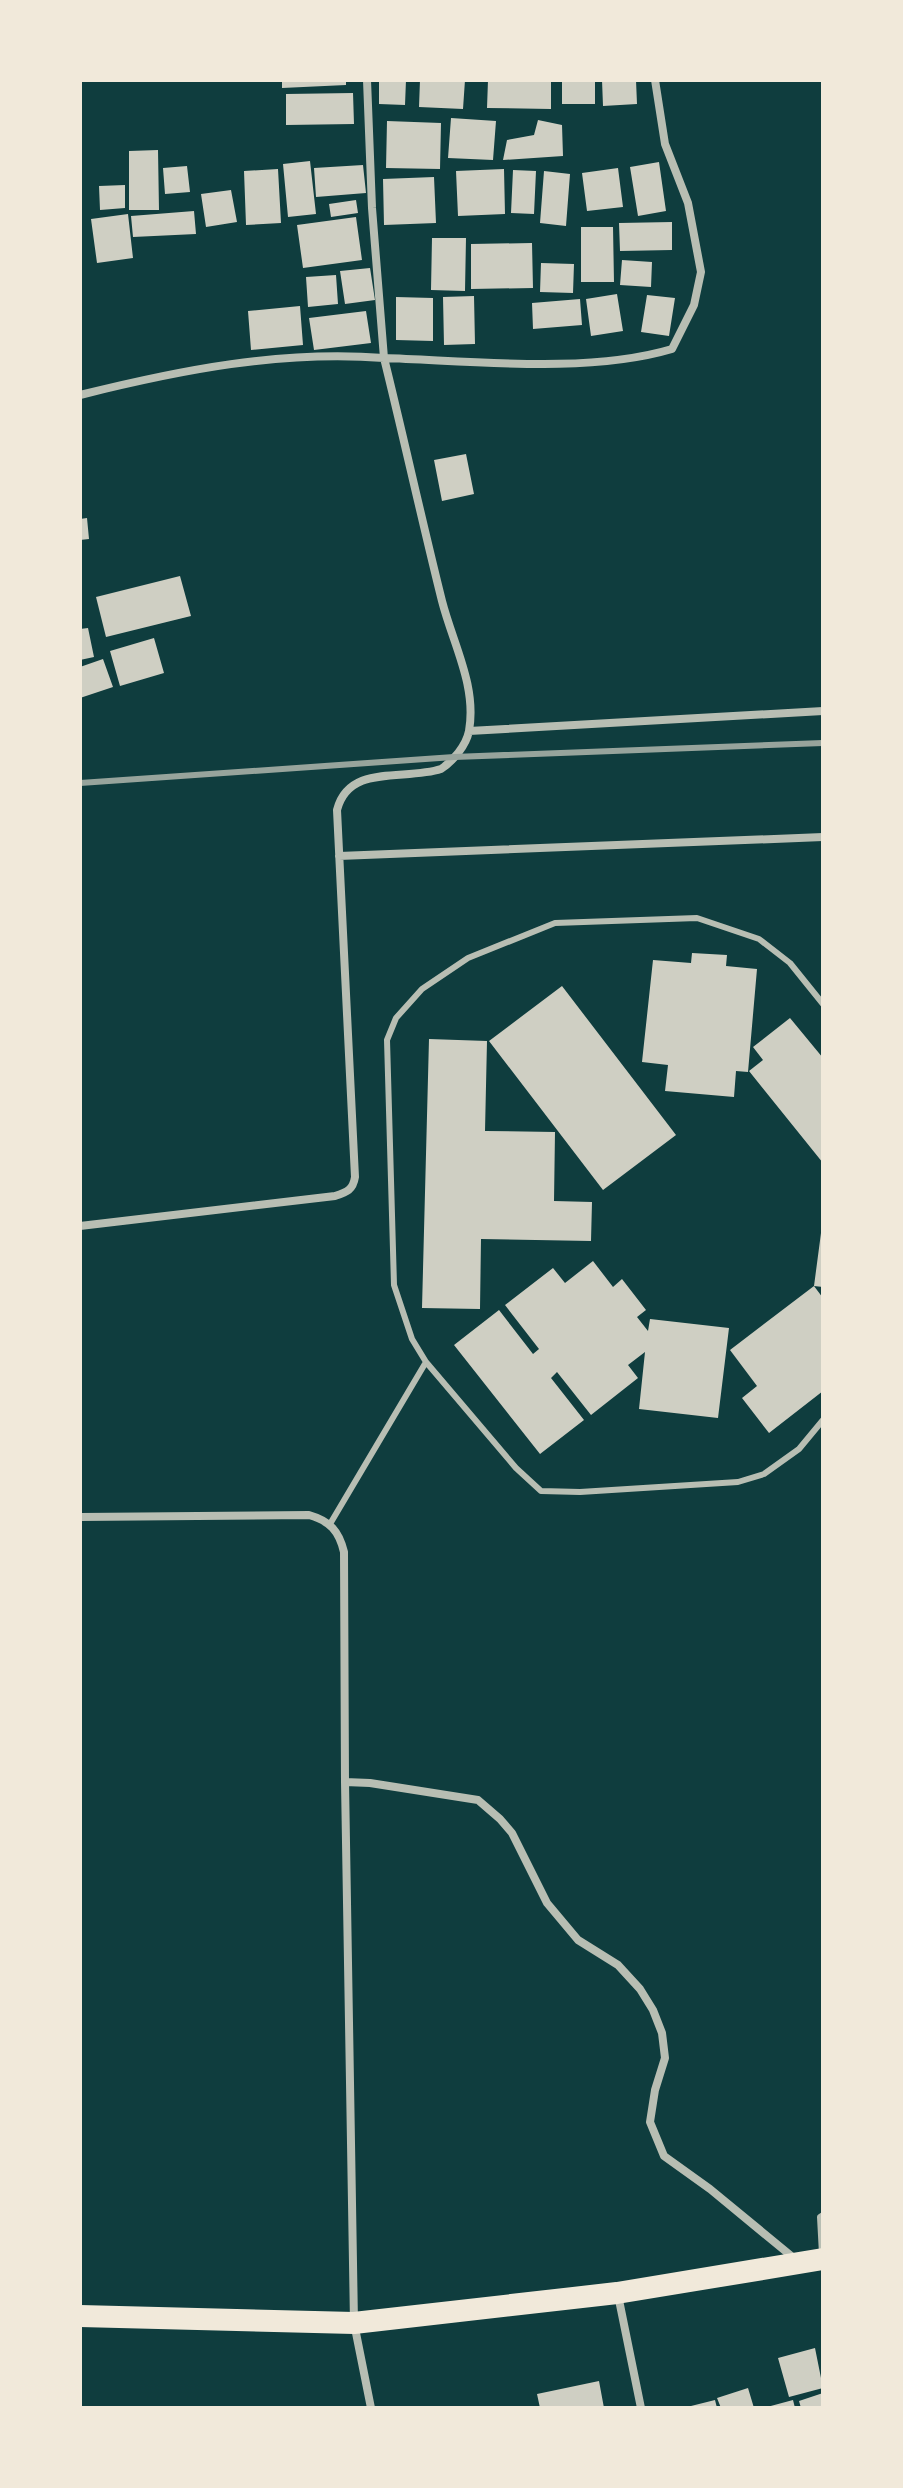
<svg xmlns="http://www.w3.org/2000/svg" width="903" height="2488" font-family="Montserrat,sans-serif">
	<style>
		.building { fill: #cfcfc3 }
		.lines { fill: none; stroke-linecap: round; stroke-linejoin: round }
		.service { stroke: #b8beb3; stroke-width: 6 }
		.minor { stroke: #b8beb3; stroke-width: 8 }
		.trunk { stroke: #f1e9da; stroke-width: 22 }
		.rail { stroke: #97a49c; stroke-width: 6 }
	</style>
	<rect width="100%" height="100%" fill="#0f3d3e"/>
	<path class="building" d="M282,80H346V85L282,88Z
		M379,80H406L405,105L379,104Z
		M420,80H465L463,109L419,107Z
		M488,80H551V109L487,108Z
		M562,80H595V104H562Z
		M602,80H636L637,104L603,106Z
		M353,93L354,124L286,125V94Z
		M451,118L496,121L493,160L448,158Z
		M538,120L562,125L563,156L503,160L507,140L534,135Z
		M387,121L441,123L440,169L386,168Z
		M158,150L159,210H129V151Z
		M310,161L316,214L288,217L283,164Z
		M659,162L666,211L638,216L630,167Z
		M363,165L366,193L316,197L314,168Z
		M187,166L190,192L165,194L163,168Z
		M618,168L623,207L587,211L582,173Z
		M278,169L281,223L246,225L244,171Z
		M504,169L505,214L458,216L456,171Z
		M513,170L536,171L534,214L511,213Z
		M544,171L570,174L566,226L540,223Z
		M434,177L436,223L384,225L383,179Z
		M125,185V208L100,210L99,186Z
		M231,190L237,222L206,227L201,194Z
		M356,200L358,213L331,217L329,204Z
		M194,211L196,234L133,237L131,216Z
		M128,214L133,258L97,263L91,219Z
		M356,217L362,260L303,268L297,225Z
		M672,222V250L620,251L619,223Z
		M581,227H613L614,282H581Z
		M432,238H466L465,291L431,290Z
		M532,243L533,288L471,289V244Z
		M622,260L652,262L651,287L620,285Z
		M541,263L574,264L573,293L540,292Z
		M370,268L375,300L345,304L340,271Z
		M336,275L338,304L308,307L306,277Z
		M617,294L623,331L591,336L586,299Z
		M647,295L675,298L669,336L641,332Z
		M474,296L475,344L444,345L443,297Z
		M396,297L433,298V341L396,340Z
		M580,299L582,325L533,329L532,303Z
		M300,306L303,345L251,350L248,311Z
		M366,311L371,343L314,350L309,318Z
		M466,454L474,494L442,501L434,460Z
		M87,518L89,539L80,540V519Z
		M180,576L191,616L106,637L96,597Z
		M88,628L94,657L80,660V629Z
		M154,638L164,673L120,686L110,651Z
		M103,659L113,687L80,698V667Z
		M692,953L727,955L726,966L757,969L748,1072L736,1071L734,1097L665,1091L668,1065L642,1062L653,960L691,963Z
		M562,986L676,1135L603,1190L489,1041Z
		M790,1018L823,1058V1163L749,1071L763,1060L753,1047Z
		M429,1039L487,1041L485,1131L555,1132L554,1201L592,1202L591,1241L481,1239L480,1309L422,1308Z
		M821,1233H823V1287L814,1286Z
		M593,1261L613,1287L622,1279L646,1310L637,1317L648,1331L650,1319L729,1328L718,1418L639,1409L645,1352L628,1365L638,1378L591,1415L557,1372L551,1378L584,1420L540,1454L454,1345L499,1310L533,1354L539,1349L505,1305L553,1268L565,1283Z
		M814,1286L823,1298V1391L769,1433L742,1398L757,1386L730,1350Z
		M815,2348L823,2388L789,2397L778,2358Z
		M599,2381L604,2408H540L537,2394Z
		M748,2388L754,2408H721L717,2398Z
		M823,2393V2408H801L799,2401Z
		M715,2400L717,2408H688L687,2407Z
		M793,2400L795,2408H767V2407Z"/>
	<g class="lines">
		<path class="service" d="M426,1362L516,1468L541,1491L580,1492L738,1482L764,1474L799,1449L823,1420
			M330,1524L426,1362L412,1339L394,1285L387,1040L396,1018L422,989L468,958L555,923L697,918L759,939L790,963L823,1004
			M822,2254L820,2217L823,2215"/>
		<path class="minor" d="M80,395C180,370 281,350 384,358L372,208L367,80
			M469,731L823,711
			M339,856L823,837
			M80,1226L335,1196C347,1192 353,1190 355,1177L337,810C349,763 405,781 441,769C453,761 466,746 469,731C477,686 453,644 442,601C422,521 404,439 384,358C473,361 588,374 672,349L694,305L701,272L688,203L665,144L655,80
			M80,1517L309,1515C330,1521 339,1531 344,1552L345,1782L354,2323L371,2408
			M345,1782L370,1783L478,1800L500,1819L512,1833L547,1903L578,1940L618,1965L640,1989L653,2010L662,2033L665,2058L655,2090L650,2122L664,2156L710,2189L795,2259
			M618,2295L641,2408"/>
		<path class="trunk" d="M80,2316L354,2323L617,2293L823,2259"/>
		<path class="rail" d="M80,783L454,757L823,743"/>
	</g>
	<rect width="903" height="2488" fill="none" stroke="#f1e9da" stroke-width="164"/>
</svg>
